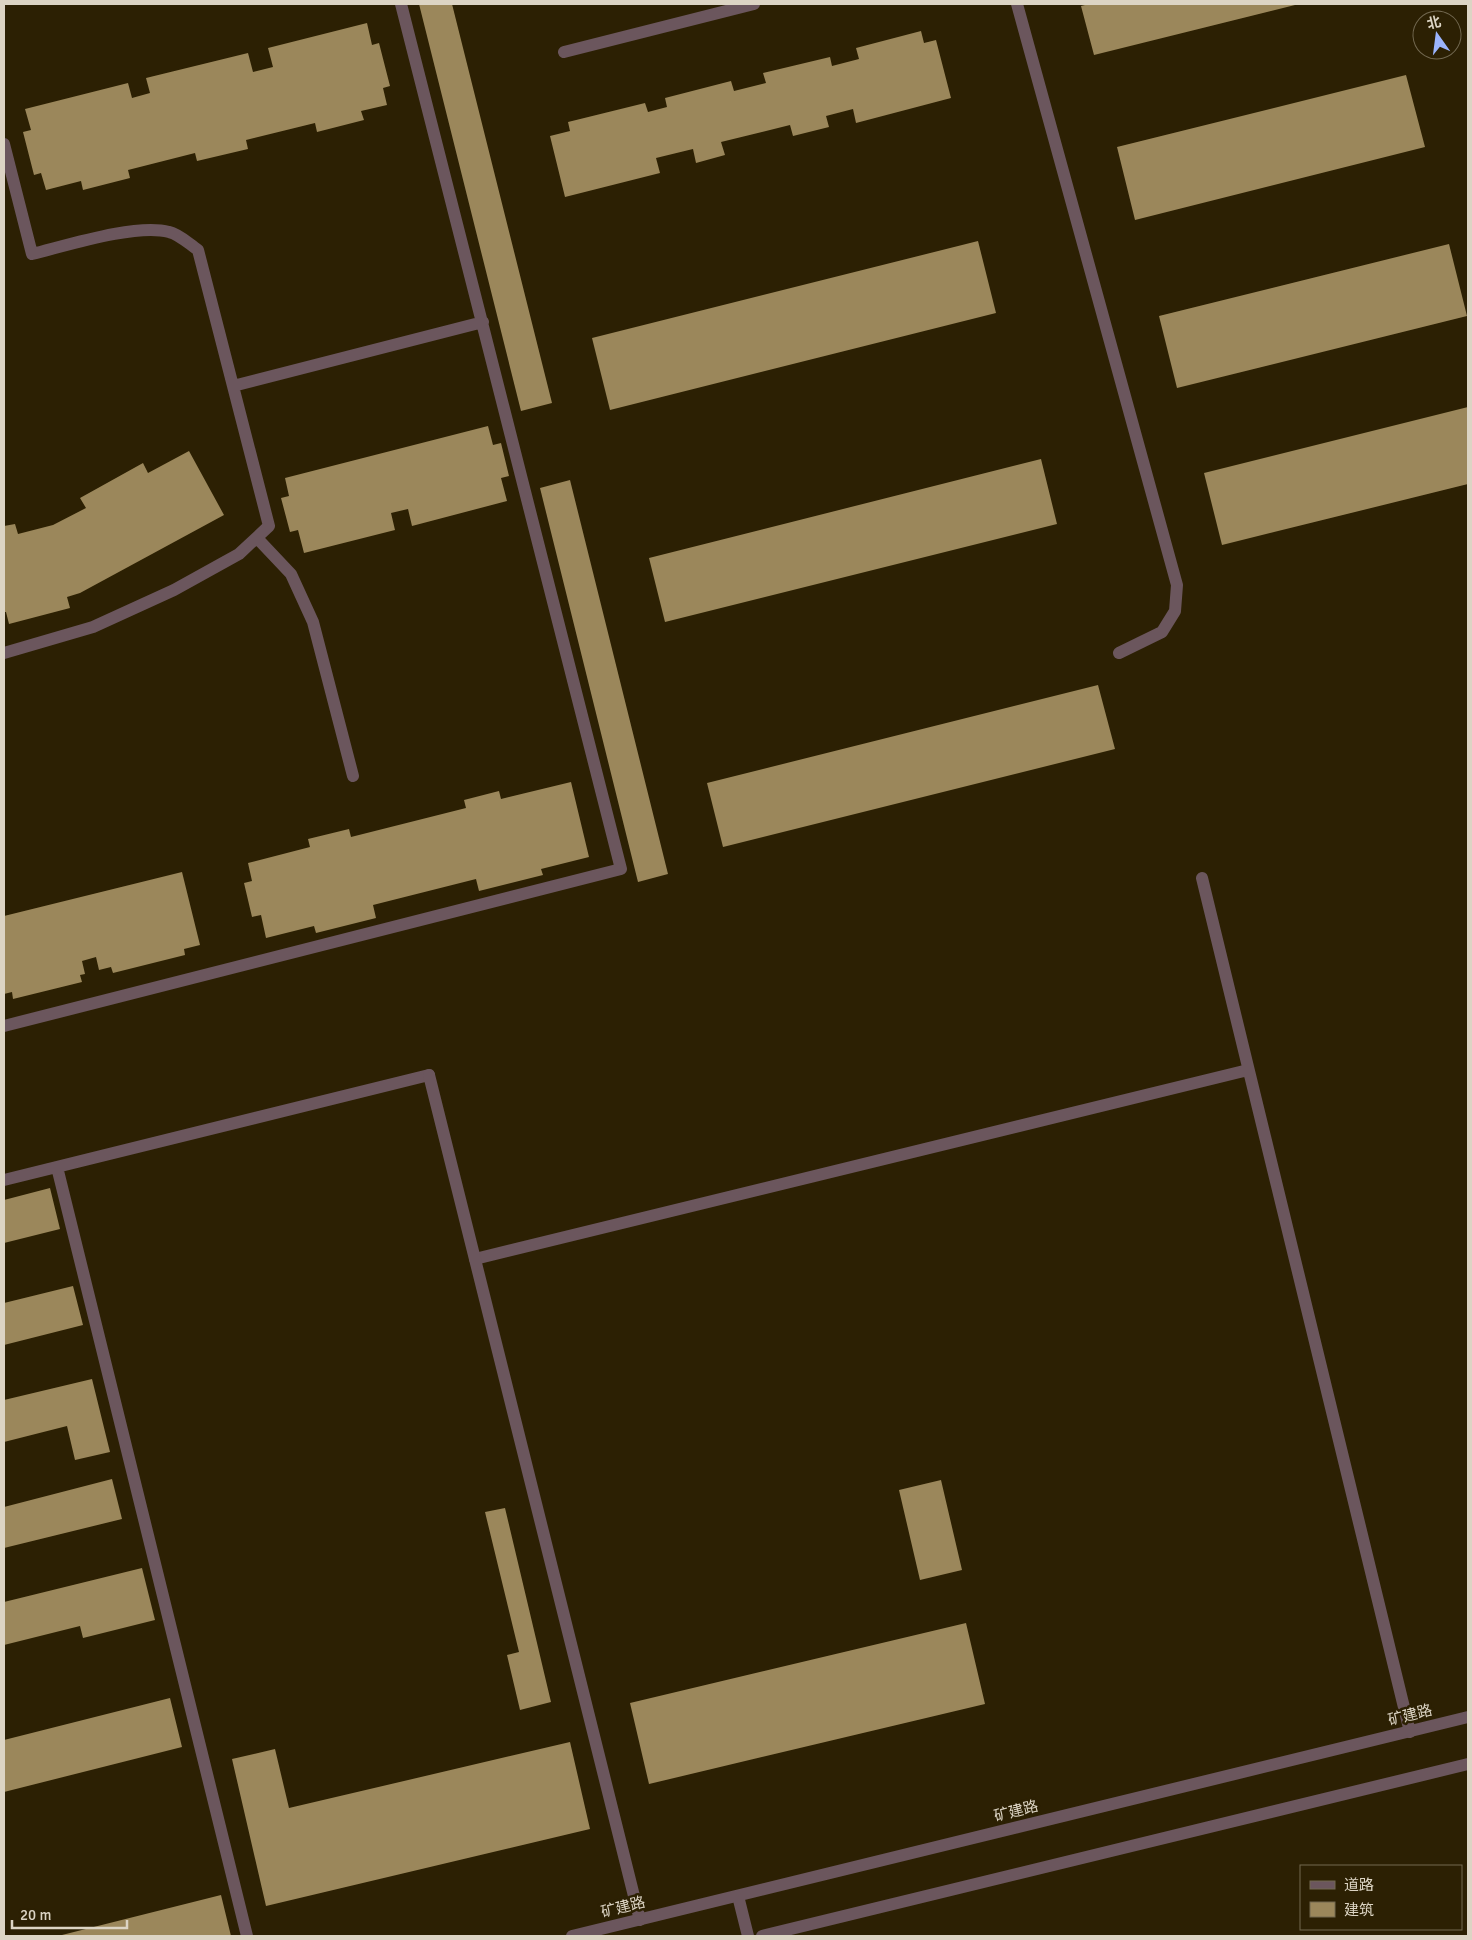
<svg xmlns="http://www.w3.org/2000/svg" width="1472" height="1940" font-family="Signika,'Noto Sans SC',sans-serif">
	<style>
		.building { fill: #9b875b }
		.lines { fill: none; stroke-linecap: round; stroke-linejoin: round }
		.service { stroke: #6b565d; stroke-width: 12 }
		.minor { stroke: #6b565d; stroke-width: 12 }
		.tertiary { stroke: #6b565d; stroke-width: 12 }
		.labels { text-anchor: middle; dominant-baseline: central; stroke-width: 5; stroke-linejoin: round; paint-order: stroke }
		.street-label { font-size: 15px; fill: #dcd4c4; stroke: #2c2003 }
	</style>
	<rect width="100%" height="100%" fill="#2c2003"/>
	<path class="building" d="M419,4H452L552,403L521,411Z
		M1089,4H1299L1094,55L1081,6Z
		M367,23L372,45L379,43L390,86L383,88L387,105L361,111L364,120L317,132L315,123L246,140L248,149L197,161L195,153L128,170L130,178L83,190L81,181L46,190L41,173L34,175L23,132L31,130L25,109L128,83L132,98L150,93L146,78L248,53L253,72L273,67L268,48Z
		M921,31L924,43L936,40L951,98L856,123L853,109L826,116L829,127L793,136L790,125L721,142L725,155L696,163L693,149L656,158L660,173L565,197L550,136L570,131L568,122L645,103L648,112L667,107L665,98L731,81L734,91L766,83L763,73L830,57L832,66L859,59L856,48Z
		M1406,75L1425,147L1135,220L1117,147Z
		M978,241L996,313L610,410L592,338Z
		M1449,244L1467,316L1177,388L1159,316Z
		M1468,407V484L1222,545L1204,473Z
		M488,426L493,445L501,443L509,476L501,478L507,501L412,526L408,509L391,513L395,530L304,553L298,530L290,532L281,498L289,496L285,478Z
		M189,451L224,515L80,593L67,597L70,608L9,624L6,612H4V526L15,524L18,534L53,525L86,508L80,498L143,463L148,473Z
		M1041,459L1057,524L665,622L649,558Z
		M570,480L668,874L638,882L540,488Z
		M1098,685L1115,749L723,847L707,783Z
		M571,782L589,857L541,869L543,875L479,891L476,879L373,905L376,918L316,933L314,926L266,938L261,915L252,917L244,883L252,881L248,863L310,847L308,839L349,829L351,837L466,808L464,800L499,791L501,799Z
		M182,872L200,945L184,949L185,955L113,973L111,967L99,970L96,957L82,961L85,974L80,975L82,982L13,999L12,992L4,994V916Z
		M50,1188L60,1229L4,1243V1200Z
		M73,1286L83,1325L4,1345V1303Z
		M92,1379L110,1452L75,1460L67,1426L4,1442V1400Z
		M112,1479L122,1519L4,1548V1507Z
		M941,1480L962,1570L920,1580L899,1490Z
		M505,1508L551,1702L520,1710L507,1655L519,1652L485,1512Z
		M142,1568L155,1620L83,1638L80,1626L4,1645V1602Z
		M966,1623L985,1704L649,1784L630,1703Z
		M170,1698L182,1747L4,1792V1740Z
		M570,1742L590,1829L266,1906L232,1759L275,1749L289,1808Z
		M221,1895L231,1936H58Z"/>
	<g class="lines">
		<path class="service" d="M1017,4L1177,585L1175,611L1162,632L1119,653
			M564,52L754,4
			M4,144L32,254C65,246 136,223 169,232C179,234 189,244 198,250L269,526L239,554L174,590L93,627L4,653
			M233,386L483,322
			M257,538L291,574L313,622L353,776
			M1202,878L1410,1732
			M4,1026L621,869L401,4
			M57,1167L247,1936
			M4,1180L429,1075
			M475,1259L1248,1070"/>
		<path class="minor" d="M429,1075L640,1920"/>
		<path class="tertiary" d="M738,1896L748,1936
			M572,1936L1468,1717
			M762,1936L1468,1764"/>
	</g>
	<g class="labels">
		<g class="street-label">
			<text transform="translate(1410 1715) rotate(-14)">矿建路</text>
			<text transform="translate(1016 1811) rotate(-14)">矿建路</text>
			<text transform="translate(623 1907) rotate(-14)">矿建路</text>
		</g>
	</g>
	<rect width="1472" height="1940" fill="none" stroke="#dcd4c4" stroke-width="10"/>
	<rect x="1300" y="1865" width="162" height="65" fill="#2c2003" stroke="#726850"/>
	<rect x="1310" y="1881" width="25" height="8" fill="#6b565d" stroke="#726850"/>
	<text x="1344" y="1890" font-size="15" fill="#dcd4c4">道路</text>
	<rect x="1310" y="1902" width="25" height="15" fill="#9b875b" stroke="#726850"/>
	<text x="1344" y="1915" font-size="15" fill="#dcd4c4">建筑</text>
	<g transform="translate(1437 35) rotate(346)"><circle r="24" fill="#2c2003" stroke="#726850"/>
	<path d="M0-4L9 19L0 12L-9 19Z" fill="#9bb4fd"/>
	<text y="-8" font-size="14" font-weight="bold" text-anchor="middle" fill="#dcd4c4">北</text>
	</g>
	<path d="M12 1920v8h115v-8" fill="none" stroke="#dcd4c4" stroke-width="2.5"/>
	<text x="20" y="1920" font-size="15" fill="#dcd4c4" stroke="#2c2003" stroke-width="4" paint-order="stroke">20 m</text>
</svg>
